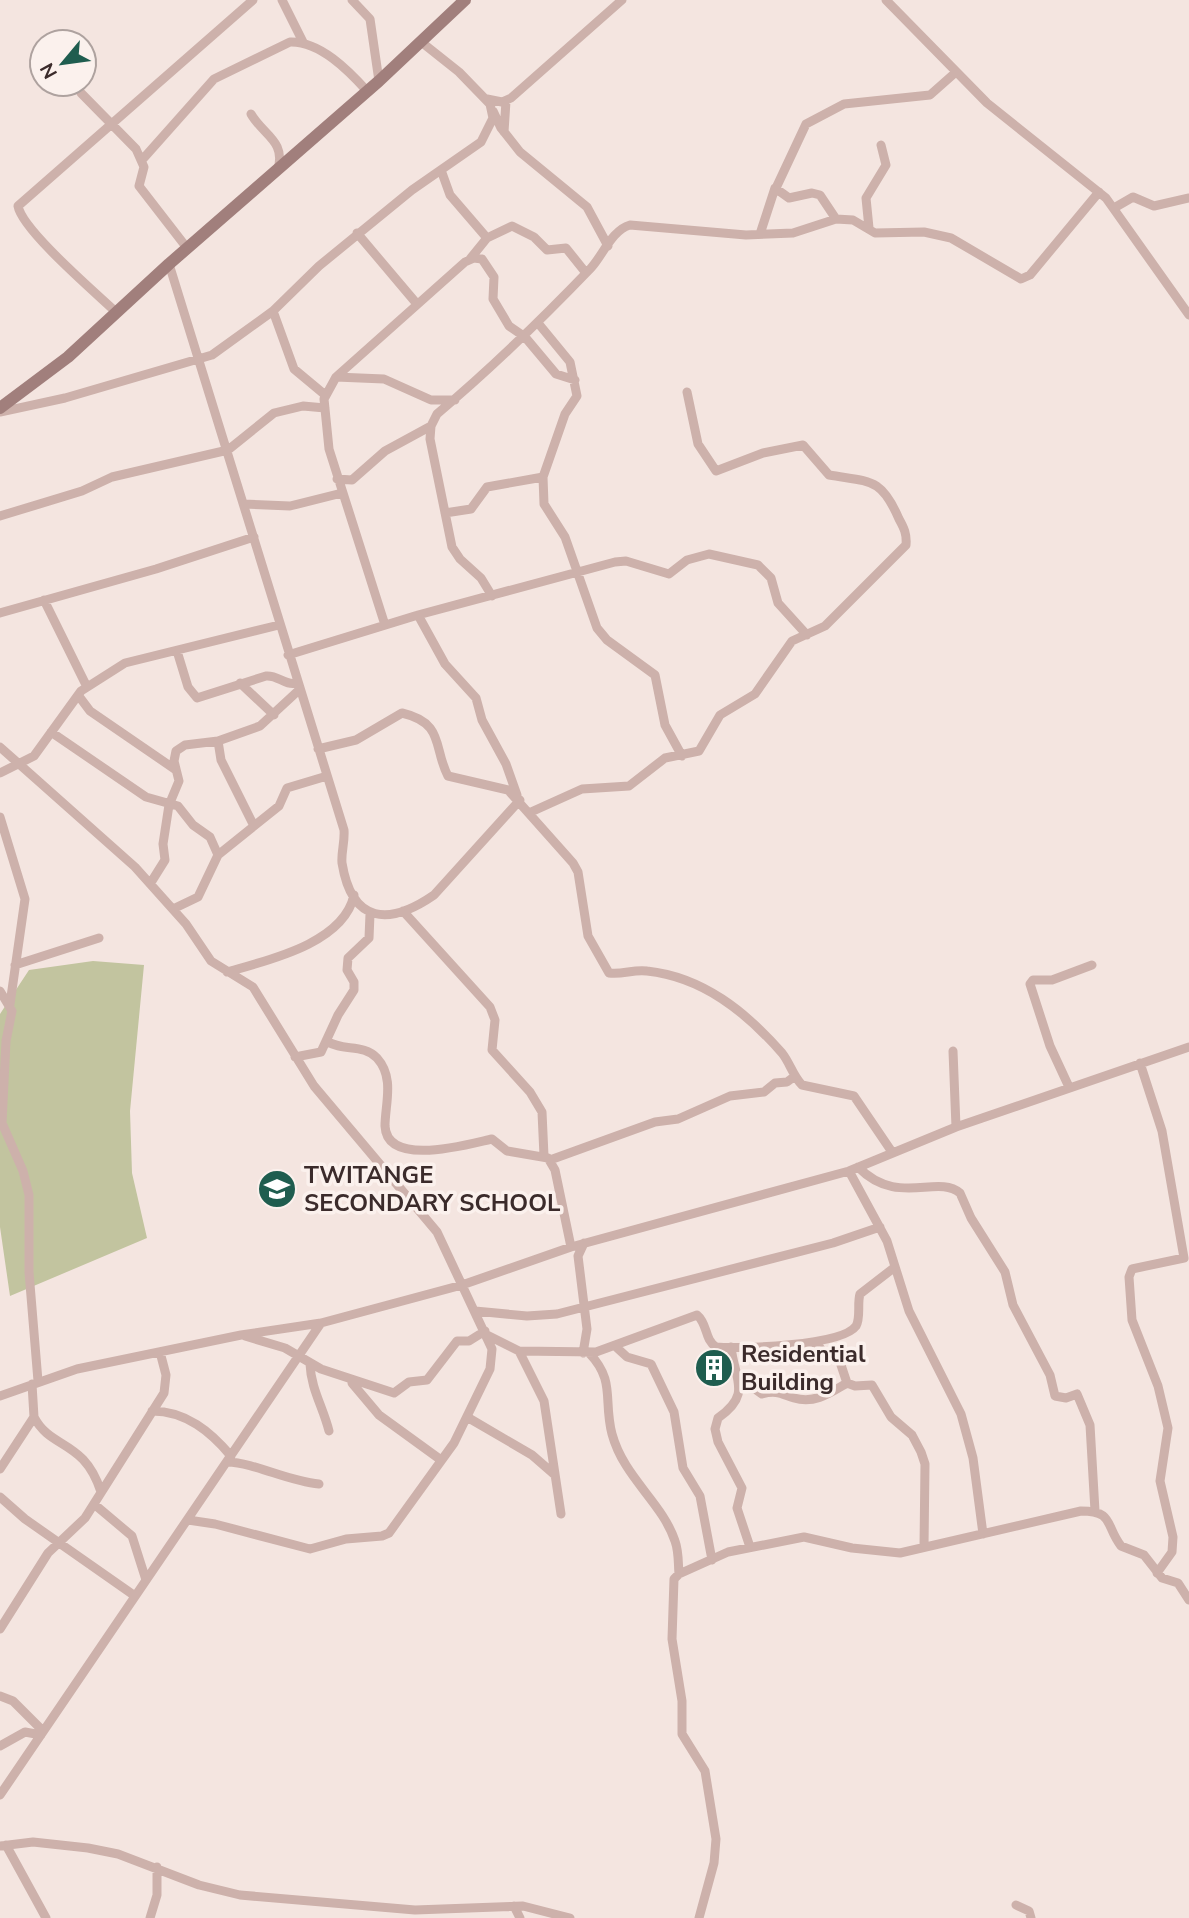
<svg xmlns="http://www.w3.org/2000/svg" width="1189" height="1918" font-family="'Nunito Sans',sans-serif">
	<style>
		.green { fill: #c2c49f }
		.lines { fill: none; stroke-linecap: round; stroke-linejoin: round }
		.street { stroke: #cdb1ab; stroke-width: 9 }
		.secondary { stroke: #a17f7c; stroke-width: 12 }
		.labels { text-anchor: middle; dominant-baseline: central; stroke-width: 7; stroke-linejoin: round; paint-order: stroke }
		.poi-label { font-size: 24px; font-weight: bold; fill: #3b2b2b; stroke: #fbf1ed; text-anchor: start }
	</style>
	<rect width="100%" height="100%" fill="#f4e5e0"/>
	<path class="green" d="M93,961L144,965L130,1111L132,1173L147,1238L10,1296L0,1227V1014L29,970Z"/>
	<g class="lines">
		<path class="street" d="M282,0L303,42
			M352,0L370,19L379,81
			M886,0L987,103L1106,198L1189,315
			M81,93L136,149L144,167L139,186L187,248
			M487,99L502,102L511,98L622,0
			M493,111L501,128L520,152L587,207L608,246
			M251,114C263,135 286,141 278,169
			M504,132L506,101
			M142,160L214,79L290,42C320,41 349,71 367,91
			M441,170L450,195L487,238
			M776,188L806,124L844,104L930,95L956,72
			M1114,208L1133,197L1154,206L1189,198
			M869,228L866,198L886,165L881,145
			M357,233L417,304
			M760,234L775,188L789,198L812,193L820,195L836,219
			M470,259L487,238L512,226L534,237L547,250L566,248L586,273
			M169,264L344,830C345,842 341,852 342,863C352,924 389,926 434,895L520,800
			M273,311L294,369L324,394
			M117,313C96,293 22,230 18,206L253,0
			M538,323L570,362L577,396L565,414L543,477L544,504L565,537L597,628L607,640L655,675L665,725L682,756
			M336,377L384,379L431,400H455
			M0,412L65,398L212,355L273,311L319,266L412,190L481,142L493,118L490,104L459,72L420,41
			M337,479L352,480L385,451L431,426
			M244,504L290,506L342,493
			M445,513L471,509L487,487L543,477
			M0,516L82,491L112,477L228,450L274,413L303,406L325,408
			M492,596L481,578L460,559L452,547L430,439L431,426L437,414C492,368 541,320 591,268C603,255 612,230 630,225L746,235L793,233L836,219L853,220L875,233L924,232L951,238L1021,279L1030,275L1099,192
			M44,600L87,687
			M0,613L156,569L254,537
			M418,615L445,664L476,698L482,720L506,764L517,795
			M385,625L329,449L324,399L336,377L465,262L474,258L482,259L494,277L493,299L509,326L525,337L556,374L575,380
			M177,651L188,687L197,698L266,676C279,675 284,686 297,683
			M288,655L418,615L615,562L626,561L669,574L687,560L709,554L758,565L771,578L778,603L807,635
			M240,683L274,715
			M78,695L90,711L176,770
			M51,732L146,797L178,806L193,825L210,837L218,855
			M218,741L221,760L254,826
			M0,747L135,867L186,924L211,961L253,987L314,1086L437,1232L492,1349L490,1369L454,1443L389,1533L382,1536L346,1539L310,1549L215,1524L188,1520
			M318,749L356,740L402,713C445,723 433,748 448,776L508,790L573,863L578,872L588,936L609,973C622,975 634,969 647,971C703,977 746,1012 782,1053C790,1063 793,1076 802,1085L854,1096L892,1152
			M0,773L34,756L81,691L125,663L279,625
			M531,812L582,789L629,786L665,758L699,751L720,715L755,694L792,641L825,626L906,545C907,534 904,528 899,519C881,477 870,482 829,475L803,445L763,453L716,471L698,444L687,392
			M0,817L25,899L10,1004
			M150,884L165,860L163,844L169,805L179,781L174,761L176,751L185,745L218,741L260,726L299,690
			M173,909L198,897L218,855L279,806L287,788L327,776
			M403,911L490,1007L495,1020L492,1050L530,1092L542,1112L544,1156
			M15,965L99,938
			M227,972C269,960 344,943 354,895
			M0,991L12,1011L6,1041L2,1123L23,1171L29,1195V1272L38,1381
			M327,1041C342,1052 363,1043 377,1058C395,1078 385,1104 385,1126C387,1168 469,1144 492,1139L507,1151L548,1158L555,1170L571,1247
			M953,1051L956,1127
			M295,1057L321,1052L338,1015L354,990V982L347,970L348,958L369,938L370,914
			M1140,1063L1162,1131L1184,1258L1132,1269L1129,1277L1132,1320L1158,1386L1168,1428L1160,1481L1173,1537L1172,1552L1157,1573
			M1069,1087L1050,1046L1030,984L1033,980H1052L1092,965
			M550,1160L655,1122L678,1119L730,1096L764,1092L775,1083L787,1082L795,1076
			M858,1167C897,1207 937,1174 960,1193L971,1218L1005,1272L1013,1305L1050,1375L1055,1396L1066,1398L1077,1394L1090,1425L1095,1511
			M849,1171L887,1241L909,1311L961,1414L973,1458L983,1534
			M475,1311L527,1316L557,1314L833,1243L880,1227
			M487,1335L519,1351L596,1352L697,1315C708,1324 704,1339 716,1347C740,1349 842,1346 856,1326C861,1318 857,1303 860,1294L895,1267
			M245,1336L285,1348L321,1369L394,1393L409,1382L427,1380L457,1341H469L485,1331
			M816,1342L823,1352L839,1359L847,1383L855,1386L872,1385L891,1417L912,1435L921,1452L925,1464L924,1547
			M615,1346L627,1357L651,1364L674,1412L683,1468L700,1496L712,1560
			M731,1347C735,1381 752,1394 718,1418L715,1429L718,1442L742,1488L737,1508L750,1547
			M519,1351L544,1401L561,1514
			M583,1353L587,1329L578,1256L584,1243
			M589,1353C616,1381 603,1400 612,1434C624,1478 662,1502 675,1541C679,1552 678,1563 679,1574
			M310,1364C311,1389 323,1407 329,1431
			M352,1383L379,1415L441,1460
			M740,1388L755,1389L762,1394C777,1390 781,1394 794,1398C815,1404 830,1393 847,1383
			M0,1396L77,1369L241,1335L321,1323L462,1285L571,1247L849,1171L956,1127L1189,1047
			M152,1411C186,1411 211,1432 231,1456
			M34,1417C51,1450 84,1439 101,1492
			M467,1417L532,1455L555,1475
			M227,1462C256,1463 287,1481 319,1484
			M0,1469L34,1417L32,1384
			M0,1497L25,1519L135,1596
			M94,1504L132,1536L146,1580
			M0,1629L48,1553L85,1518L164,1393L166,1375L160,1352
			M0,1696L13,1701L43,1731
			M0,1746L25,1732L41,1735
			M0,1795L321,1323
			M6,1845L46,1918
			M0,1846L33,1842L88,1848L118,1854L199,1885L240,1895L415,1910L523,1906L570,1918
			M1016,1905L1029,1911L1031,1918
			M514,1906L520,1918
			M150,1918L157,1895V1867
			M699,1918L714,1863L716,1839L705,1771L682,1734V1701L672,1639L674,1579L679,1574L728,1552L804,1537L852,1548L900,1553L1081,1511C1114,1511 1105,1525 1121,1546L1144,1555L1162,1578L1178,1583L1189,1600"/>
		<path class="secondary" d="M0,408L68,357L169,264L379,81L465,0"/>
	</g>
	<defs>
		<symbol id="school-disc" viewBox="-11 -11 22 22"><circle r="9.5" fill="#1f5d4f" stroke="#fbf1ed"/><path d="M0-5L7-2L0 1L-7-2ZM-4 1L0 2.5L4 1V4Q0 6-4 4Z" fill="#fff"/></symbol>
		<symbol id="building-disc" viewBox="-11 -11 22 22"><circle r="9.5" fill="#1f5d4f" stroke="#fbf1ed"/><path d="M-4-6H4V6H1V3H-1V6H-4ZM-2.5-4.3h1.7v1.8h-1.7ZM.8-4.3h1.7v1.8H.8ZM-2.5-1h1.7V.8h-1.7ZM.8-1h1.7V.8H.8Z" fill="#fff"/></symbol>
	</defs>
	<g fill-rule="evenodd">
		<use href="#school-disc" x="255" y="1167" width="44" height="44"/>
		<use href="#building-disc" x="692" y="1346" width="44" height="44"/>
	</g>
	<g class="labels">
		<g class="poi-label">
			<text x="304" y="1175">TWITANGE<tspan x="304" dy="28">SECONDARY SCHOOL</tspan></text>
			<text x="741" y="1354">Residential<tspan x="741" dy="28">Building</tspan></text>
		</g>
	</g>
	<g transform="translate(63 63) rotate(241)"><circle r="33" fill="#fbf1ed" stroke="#aea29f" stroke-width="2"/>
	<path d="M0-5L12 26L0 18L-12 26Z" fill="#1f5d4f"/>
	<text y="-10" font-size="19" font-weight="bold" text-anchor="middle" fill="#3b2b2b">N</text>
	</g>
</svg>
